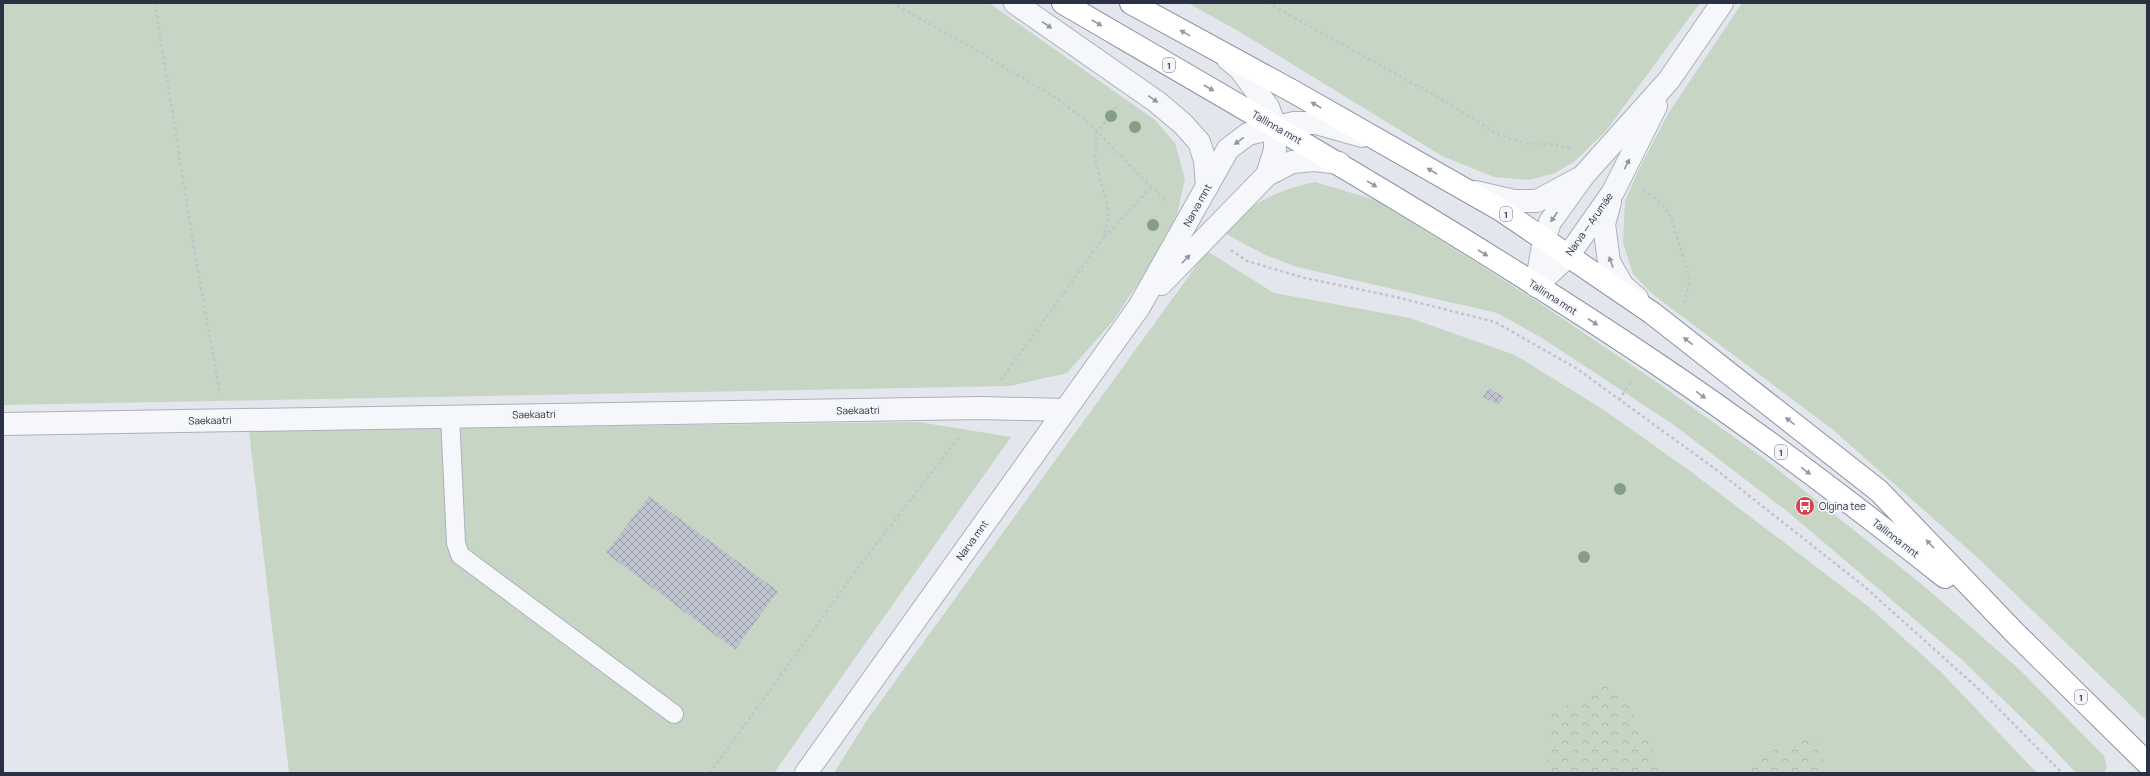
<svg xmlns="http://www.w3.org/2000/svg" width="2150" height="776" font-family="Manrope,sans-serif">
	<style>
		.green { fill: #c7d6c4 }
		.forest { fill: url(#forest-crowns) }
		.building { fill: url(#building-cross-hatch) }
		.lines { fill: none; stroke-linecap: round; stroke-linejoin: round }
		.service-casing { stroke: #acb0ba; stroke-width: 20 }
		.minor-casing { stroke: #acb0ba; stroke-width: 24 }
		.tertiary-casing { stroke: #acb0ba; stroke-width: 24 }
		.trunk-casing { stroke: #8991a3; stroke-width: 24 }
		.path { stroke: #c1c4cb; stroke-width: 2.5; stroke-dasharray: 3 3; stroke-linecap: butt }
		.service { stroke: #f6f7fa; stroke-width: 18 }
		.minor { stroke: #f6f7fa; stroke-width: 22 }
		.tertiary { stroke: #f6f7fa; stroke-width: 22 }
		.trunk { stroke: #fff; stroke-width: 22 }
		.tree { fill: #869d88 }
		.oneway { fill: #9498a2 }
		.oneway2 { fill: #9094a0 }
		.labels { text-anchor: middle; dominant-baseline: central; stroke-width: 3.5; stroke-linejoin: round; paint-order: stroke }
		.shield { fill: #f3f5f9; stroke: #666c7b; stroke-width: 1 }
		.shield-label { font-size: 9px; font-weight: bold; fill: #2a3145 }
		.street-label { font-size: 10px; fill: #2a3145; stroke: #f3f5f9 }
		.poi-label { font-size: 10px; fill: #2a3145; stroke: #f3f5f9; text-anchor: start }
	</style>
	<defs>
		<pattern id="forest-crowns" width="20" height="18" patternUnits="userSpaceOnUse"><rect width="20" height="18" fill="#c7d6c4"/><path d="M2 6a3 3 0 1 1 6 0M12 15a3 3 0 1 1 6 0" fill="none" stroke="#abb8aa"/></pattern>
		<pattern id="building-cross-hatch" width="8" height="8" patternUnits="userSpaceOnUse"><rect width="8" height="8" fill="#c0c4cf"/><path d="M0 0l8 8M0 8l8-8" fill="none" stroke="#9ca0aa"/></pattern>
	</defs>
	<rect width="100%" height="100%" fill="#e3e6ec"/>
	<path class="green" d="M3,3H989L1155,120L1175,143L1185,179L1173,232L1112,322L1067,373L1010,386L3,405Z
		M1188,3H1700L1605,132L1575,161L1555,173L1529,180L1494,177L1442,156L1240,32Z
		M1742,3H2147V721L1978,558L1832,429L1651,293L1633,274L1623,243L1625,201L1639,169L1668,114Z
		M1315,182L1379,201L1535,300L1658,383L1762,457L1924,586L2020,670L2104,756L2107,767L2104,773H2076L2047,742L1960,658L1788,512L1674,425L1542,338L1497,313L1297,267L1263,254L1217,229C1253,205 1272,191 1315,182Z
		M1207,251L1274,293L1410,318L1515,355L1604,410L1690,471L1869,607L1942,673L2037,773H834L867,720Z
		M919,422L1011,437L774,773H289L249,431Z"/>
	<path class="forest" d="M1615,681L1666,773H1546L1550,714Z
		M1822,735L1824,773H1748L1760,753Z"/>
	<path class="building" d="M1489,388L1504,397L1498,405L1483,397Z
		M649,496L778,591L735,650L606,553Z"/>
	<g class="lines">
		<defs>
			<path id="service" d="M450,415L456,543L460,555L674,714"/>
			<path id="minor" d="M1015,3L1157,102L1183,124L1199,142L1205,160L1207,187
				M1267,175L1292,162L1315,160L1339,163
				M1161,284L1267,175L1275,150V126L1268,107L1240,69L1228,59
				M3,424L981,408L1065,410
				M806,773L1139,307L1228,149L1248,134L1294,123H1316L1362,136"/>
			<path id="tertiary" d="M1475,192L1514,201H1537L1578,179
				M1610,202L1604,224L1609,262L1623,286L1637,298
				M1536,286L1544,240L1550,222L1584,175L1669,80L1722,3
				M1536,286L1568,256L1613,192L1656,106"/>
			<path id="trunk" d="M1063,3C1264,120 1467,236 1660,366C1758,432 1853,504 1945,577
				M1131,3L1294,92L1501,210L1652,313L1879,491L2015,633L2147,763"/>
		</defs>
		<use href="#service" class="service-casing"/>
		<use href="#minor" class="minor-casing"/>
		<use href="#tertiary" class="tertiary-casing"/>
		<use href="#trunk" class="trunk-casing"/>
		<path class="path" d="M155,3L194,248L220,394
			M892,3L964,43L1058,99L1090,124L1139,175L1167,201
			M1268,3L1450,104L1497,134L1524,143L1556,145L1570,148
			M1643,190L1661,203L1671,217L1690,279L1684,303
			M1104,237L1152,187
			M1231,250L1247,261L1305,278L1396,297L1495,322L1576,368L1714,468L1865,587L1982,692L2062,773
			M1001,380L1104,237L1109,212L1095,159L1097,132L1117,106
			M1619,400L1632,380
			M710,773L861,564L960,436"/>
		<use href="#service" class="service"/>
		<use href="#minor" class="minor"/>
		<use href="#tertiary" class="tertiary"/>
		<use href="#trunk" class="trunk"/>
	</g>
	<g class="tree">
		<circle cx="1111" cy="116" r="6"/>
		<circle cx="1135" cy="127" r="6"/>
		<circle cx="1153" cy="225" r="6"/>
		<circle cx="1620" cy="489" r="6"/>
		<circle cx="1584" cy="557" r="6"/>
	</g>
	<defs><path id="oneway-solid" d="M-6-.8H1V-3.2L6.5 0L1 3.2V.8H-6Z"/></defs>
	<g class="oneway">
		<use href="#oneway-solid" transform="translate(1097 23) rotate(30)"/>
		<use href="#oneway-solid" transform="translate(1185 33) rotate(-151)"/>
		<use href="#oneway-solid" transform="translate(1209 88) rotate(30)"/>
		<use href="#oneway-solid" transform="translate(1316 105) rotate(-150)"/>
		<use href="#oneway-solid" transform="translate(1432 171) rotate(-150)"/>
		<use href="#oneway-solid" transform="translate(1372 184) rotate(32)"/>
		<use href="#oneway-solid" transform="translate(1483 253) rotate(32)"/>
		<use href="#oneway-solid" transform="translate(1593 322) rotate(33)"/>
		<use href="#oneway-solid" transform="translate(1688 341) rotate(-142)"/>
		<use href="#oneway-solid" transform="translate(1701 395) rotate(36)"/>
		<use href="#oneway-solid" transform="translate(1790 421) rotate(-142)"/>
		<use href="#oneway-solid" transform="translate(1806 471) rotate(36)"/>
		<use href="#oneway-solid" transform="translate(1930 544) rotate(-134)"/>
	</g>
	<g class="oneway2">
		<use href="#oneway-solid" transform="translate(1047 25) rotate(35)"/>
		<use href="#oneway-solid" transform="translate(1153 99) rotate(35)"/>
		<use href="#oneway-solid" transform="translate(1239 141) rotate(143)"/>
		<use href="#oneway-solid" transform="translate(1627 164) rotate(-63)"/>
		<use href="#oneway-solid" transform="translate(1554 217) rotate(124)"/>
		<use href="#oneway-solid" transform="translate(1186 259) rotate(-46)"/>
		<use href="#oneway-solid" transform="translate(1611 262) rotate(-110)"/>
	</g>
	<defs>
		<symbol id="bus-disc" viewBox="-11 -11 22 22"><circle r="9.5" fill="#d6434c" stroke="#f3f5f9"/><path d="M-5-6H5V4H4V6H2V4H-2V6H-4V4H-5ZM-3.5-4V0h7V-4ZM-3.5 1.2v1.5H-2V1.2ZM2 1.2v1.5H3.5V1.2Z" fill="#fff"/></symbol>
	</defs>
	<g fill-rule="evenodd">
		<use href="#bus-disc" x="1794" y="495" width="22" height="22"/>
	</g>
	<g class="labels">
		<g class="shield">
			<rect x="1163" y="58" width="12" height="14" rx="3"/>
			<rect x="1500" y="207" width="12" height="14" rx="3"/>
			<rect x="1775" y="445" width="12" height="14" rx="3"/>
			<rect x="2075" y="690" width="12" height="14" rx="3"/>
		</g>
		<g class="shield-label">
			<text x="1169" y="65">1</text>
			<text x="1506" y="214">1</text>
			<text x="1781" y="452">1</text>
			<text x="2081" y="697">1</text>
		</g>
		<g class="street-label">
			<text transform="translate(1277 127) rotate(30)">Tallinna mnt</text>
			<text transform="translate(1197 205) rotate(-61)">Narva mnt</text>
			<text transform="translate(1589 224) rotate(-55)">Narva — Arumäe</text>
			<text transform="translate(1553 297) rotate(33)">Tallinna mnt</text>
			<text transform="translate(858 410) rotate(-1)">Saekaatri</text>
			<text transform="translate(534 414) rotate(-1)">Saekaatri</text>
			<text transform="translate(210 420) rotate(-1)">Saekaatri</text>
			<text transform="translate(1896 538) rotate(38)">Tallinna mnt</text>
			<text transform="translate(972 540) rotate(-54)">Narva mnt</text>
		</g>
		<g class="poi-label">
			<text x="1819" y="506">Olgina tee</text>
		</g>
	</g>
	<rect width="2150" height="776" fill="none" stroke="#2a3145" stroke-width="8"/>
</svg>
